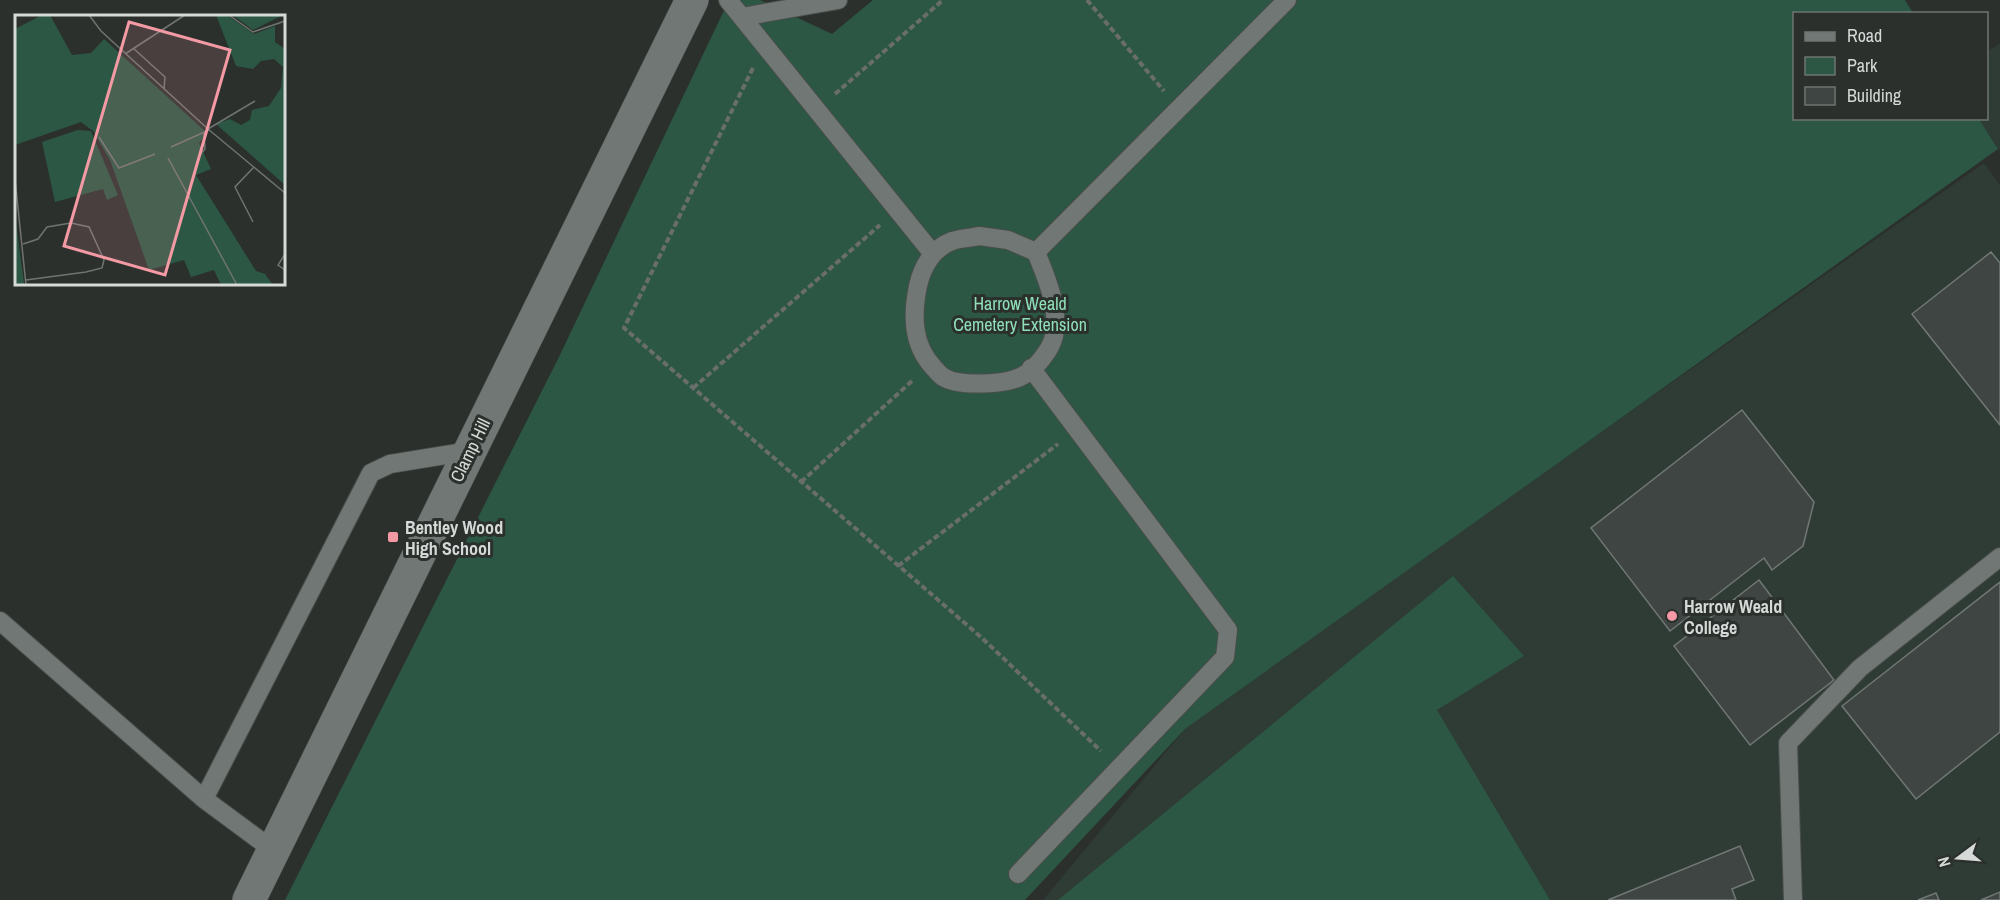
<svg xmlns="http://www.w3.org/2000/svg" width="2000" height="900" font-family="'Archivo Narrow',sans-serif">
	<style>
		.built { fill: #2f3b35 }
		.green { fill: #2c5744 }
		.building { fill: #3f4542; stroke: #717774; stroke-width: 1.5 }
		.lines { fill: none; stroke-linecap: round; stroke-linejoin: round }
		.service-casing { stroke: #494e4b; stroke-width: 20 }
		.minor-casing { stroke: #494e4b; stroke-width: 34 }
		.path { stroke: #696e6b; stroke-width: 4; stroke-dasharray: 6 3; stroke-linecap: butt }
		.service { stroke: #717774; stroke-width: 18 }
		.minor { stroke: #717774; stroke-width: 33 }
		.poi-dot { fill: #f49aa4; stroke: #2b302d; stroke-width: 2 }
		.labels { text-anchor: middle; dominant-baseline: central; stroke-width: 6; stroke-linejoin: round; paint-order: stroke }
		.park-label { font-size: 18px; fill: #8fdfb9; stroke: #2b302d }
		.street-label { font-size: 18px; fill: #d5d9d7; stroke: #2b302d }
		.poi-label { font-size: 18px; font-weight: bold; fill: #d5d9d7; stroke: #2b302d; text-anchor: start }
		.inset-road { fill: none; stroke: #6f7471; stroke-width: 1.5 }
		.view { fill: #f49aa4; fill-opacity: 0.15; stroke: #f49aa4; stroke-width: 3 }
		.inset-edge { fill: none; stroke: #d5d9d7; stroke-width: 3 }
	</style>
	<rect width="100%" height="100%" fill="#2b302d"/>
	<path class="built" d="M2000,43V152L1979,119L1986,118L1987,52Z
		M1984,163L2000,185V900H1043L1185,729L1502,502Z"/>
	<path class="green" d="M729,0H760L832,34L873,0H1905L1913,13L1794,14V118L1979,119L1998,149L1185,729L1025,900H285L558,359Z
		M1453,576L1524,656L1437,710L1550,900H1058Z"/>
	<path class="building" d="M1991,252L2000,263V425L1912,314Z
		M1742,410L1814,502L1803,546L1772,570L1764,558L1670,631L1591,528Z
		M1759,580L1834,680L1750,745L1674,646Z
		M2000,582V732L1916,799L1842,706Z
		M1740,846L1754,880L1732,889L1736,900H1608Z
		M2000,892V900H1981Z
		M1936,893L1939,900H1918Z"/>
	<g class="lines">
		<defs>
			<path id="service" d="M728,0L933,254
				M742,17L838,0
				M979,236L1008,240L1036,252C1046,277 1060,308 1054,336C1051,350 1036,368 1024,375C1008,385 959,387 943,377C940,375 936,370 934,368C912,345 912,315 918,286C922,267 933,248 952,241C960,238 971,238 979,236Z
				M1036,252L1287,0
				M0,621L204,799L273,850
				M204,799L371,473L390,464L470,451
				M1018,874L1225,657L1228,630L1031,368
				M1793,900L1788,743L1860,668L2000,557"/>
			<path id="minor" d="M249,900L692,0"/>
		</defs>
		<use href="#service" class="service-casing"/>
		<use href="#minor" class="minor-casing"/>
		<path class="path" d="M1087,0L1164,91
			M753,68L624,328L982,638L1101,751
			M835,94L943,0
			M693,388L880,225
			M801,482L912,381
			M898,566L1058,444"/>
		<use href="#service" class="service"/>
		<use href="#minor" class="minor"/>
	</g>
	<g class="poi-dot">
		<rect x="387" y="531" width="12" height="12" rx="3"/>
		<circle cx="1672" cy="616" r="6"/>
	</g>
	<g class="labels">
		<g class="park-label">
			<text x="1020" y="303">Harrow Weald<tspan x="1020" dy="21">Cemetery Extension</tspan></text>
		</g>
		<g class="street-label">
			<text transform="translate(470 450) rotate(-64)">Clamp Hill</text>
		</g>
		<g class="poi-label">
			<text x="405" y="527">Bentley Wood<tspan x="405" dy="21">High School</tspan></text>
			<text x="1684" y="606">Harrow Weald<tspan x="1684" dy="21">College</tspan></text>
		</g>
	</g>
	<g transform="translate(15 15)">
		<rect width="270" height="270" fill="#2b302d"/>
		<path d="M27,0H35L57,40L76,38L89,24L192,118L184,128L196,154L181,160L241,256L250,259L258,270H206L199,255L176,262L169,245L134,255L95,145L78,116L66,107L0,130V14ZM201,0H212L239,19L260,11V27L270,34V170L201,109L215,104L226,110L235,105L237,95L254,91L266,73L268,52L259,44L246,46L238,54L221,51ZM218,0H268L238,15ZM63,115L76,116L103,180L92,185L88,174L40,187L27,127ZM0,201L9,268V270H0Z" fill="#2c5744"/>
		<path class="inset-road" d="M74,0L86,16L193,114L270,178M214,0L238,17L270,6M118,33L150,62L149,74M110,39L170,0M193,114L240,86M84,122L104,153L140,139M156,132L194,115M184,141L190,134L189,118M153,143L222,270M0,164L11,270M238,207L220,172L239,152M8,229L23,224L32,212L56,208L74,212L89,245L87,253L71,257L11,265M270,239L263,250L270,255"/>
		<path class="view" d="M114,7L215,35L150,260L49,231Z"/>
		<rect width="270" height="270" class="inset-edge"/>
	</g>
	<rect x="1793" y="12" width="195" height="108" fill="#2b302d" stroke="#6f7471" stroke-width="1.5"/>
	<rect x="1805" y="32" width="30" height="9" fill="#717774" stroke="#6f7471" stroke-width="1.5"/>
	<text x="1847" y="42" font-size="18" fill="#d5d9d7">Road</text>
	<rect x="1805" y="57" width="30" height="18" fill="#2c5744" stroke="#6f7471" stroke-width="1.5"/>
	<text x="1847" y="72" font-size="18" fill="#d5d9d7">Park</text>
	<rect x="1805" y="87" width="30" height="18" fill="#3f4542" stroke="#6f7471" stroke-width="1.5"/>
	<text x="1847" y="102" font-size="18" fill="#d5d9d7">Building</text>
	<g transform="translate(1958 858) rotate(254)" stroke="#2b302d" stroke-width="4.5" paint-order="stroke">
	<path d="M0-4.5L10 22L0 15L-10 22Z" fill="#d5d9d7"/>
	<text y="-9" font-size="16" font-weight="bold" text-anchor="middle" fill="#d5d9d7">N</text>
	</g>
</svg>
